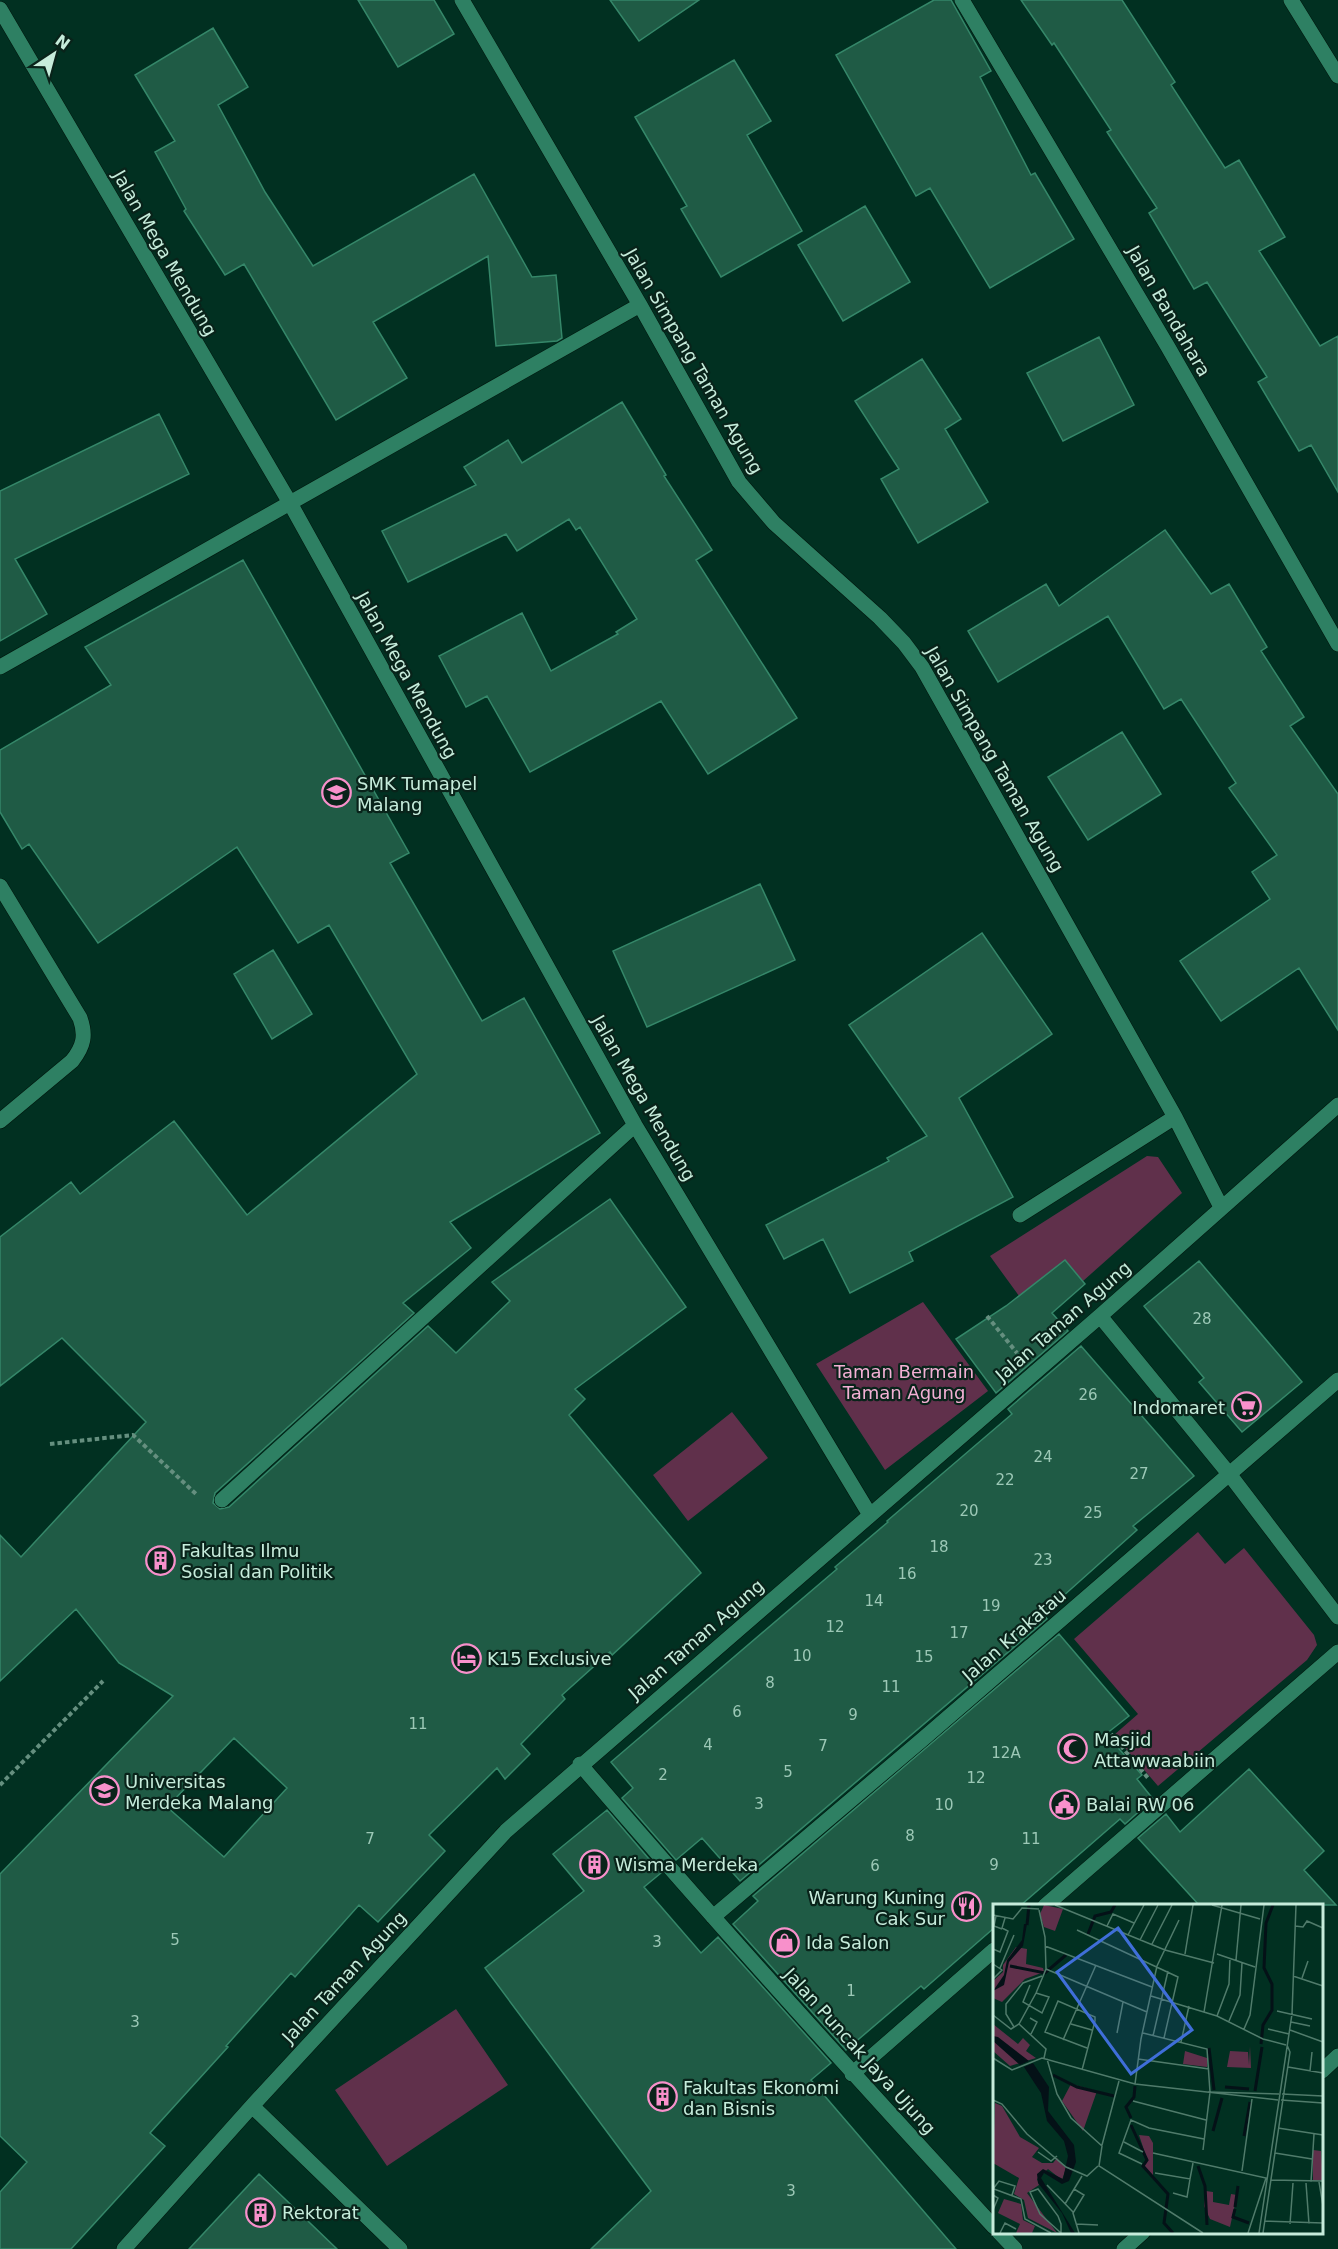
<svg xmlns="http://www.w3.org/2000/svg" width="1338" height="2249" font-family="'DejaVu Sans',sans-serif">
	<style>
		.green { fill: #60304b }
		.building { fill: #1f5b45; stroke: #358769; stroke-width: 1.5; fill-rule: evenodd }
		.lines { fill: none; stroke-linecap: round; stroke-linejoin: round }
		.street-casing { stroke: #00150c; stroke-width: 16 }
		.path { stroke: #658f7f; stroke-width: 4; stroke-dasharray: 4.5 3; stroke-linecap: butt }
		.street { stroke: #2e8063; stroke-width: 15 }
		.labels { text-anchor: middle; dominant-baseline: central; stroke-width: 4.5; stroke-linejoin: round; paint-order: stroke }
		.number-label { font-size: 15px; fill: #9cc8b6 }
		.street-label { font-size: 18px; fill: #c6ecdb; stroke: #09231a }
		.poi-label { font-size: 18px; fill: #c6ecdb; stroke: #09231a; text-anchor: start }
		.park-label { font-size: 18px; fill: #f3b0d4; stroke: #09231a }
		.inset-river { fill: none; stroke: #041117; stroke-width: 3 }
		.inset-road { fill: none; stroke: #507b6b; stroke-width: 1.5 }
		.view { fill: #3f6ed9; fill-opacity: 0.15; stroke: #3f6ed9; stroke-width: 3 }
		.inset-edge { fill: none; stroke: #c6ecdb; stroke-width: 3 }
	</style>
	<rect width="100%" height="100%" fill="#013021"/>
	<path class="green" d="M1147,1156L1158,1157L1182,1193L1083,1281L1065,1260L1019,1296L990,1256Z
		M923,1302L988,1391L885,1470L816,1364Z
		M732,1412L768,1458L688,1521L653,1475Z
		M1198,1532L1225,1564L1244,1548L1314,1635L1317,1645L1307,1660L1158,1786L1114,1735L1138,1714L1074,1639Z
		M456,2009L508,2085L387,2166L335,2090Z"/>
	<path class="building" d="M358,0H434L454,34L398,67Z
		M610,0H699L639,41Z
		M934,0H951L991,71L980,77L1031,175L1035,173L1074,239L990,288L930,188L916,196L836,55Z
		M1021,0H1122L1175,82L1171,85L1225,168L1239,160L1285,237L1259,251L1320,346L1338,336V492L1311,445L1299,451L1258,382L1267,377L1207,282L1194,289L1149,213L1157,208L1107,132L1111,130L1054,43L1052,45Z
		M213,28L248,87L218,105L265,192L313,266L474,174L532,277L556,275L562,338L557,341L496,346L488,256L373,322L407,378L336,420L244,264L225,275L184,211L186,209L155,152L175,141L135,75Z
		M734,60L771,121L747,135L802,231L721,277L681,209L687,206L635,117Z
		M865,206L910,282L843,321L798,245Z
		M1099,337L1134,405L1063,441L1027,373Z
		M922,359L961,419L945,429L988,502L918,543L881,479L899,469L855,401Z
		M622,402L666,475L664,476L712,550L696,560L797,718L708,774L661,701L530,772L487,696L466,707L439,656L522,613L551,671L618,634L616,632L637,619L580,527L576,530L569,519L517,551L506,534L408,582L382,531L476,485L464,467L508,440L522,463Z
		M159,414L189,474L15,559L47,614L0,641V491Z
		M1165,530L1211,594L1229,584L1267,647L1261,651L1304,717L1290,726L1338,794V1030L1299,968L1221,1021L1180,961L1270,899L1252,872L1277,855L1229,788L1236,783L1181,699L1164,709L1108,616L998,682L968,631L1046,584L1059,606Z
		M243,560L409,853L390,863L482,1021L524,998L600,1133L450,1222L471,1248L403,1303L414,1313L215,1493L213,1503L220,1509L229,1507L428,1326L456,1353L510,1301L492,1282L610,1199L686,1307L575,1389L585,1399L569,1415L701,1573L612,1655L610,1652L562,1695L565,1699L521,1744L530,1754L505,1779L497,1768L429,1835L445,1851L378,1922L359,1905L295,1977L291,1973L226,2046L228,2047L150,2133L165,2146L71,2249H0V2192L27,2162L0,2136V1874L173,1696L119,1663L76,1609L0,1681V1535L21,1557L146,1422L62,1338L0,1386V1237L71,1182L80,1194L174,1121L247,1215L417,1074L329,925L298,943L237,847L98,943L29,844L22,849L0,812V750L111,685L85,647ZM234,1738L287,1788L224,1857L167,1807Z
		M1122,732L1161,794L1088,840L1048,777Z
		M760,884L795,960L647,1027L613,951Z
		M982,933L1052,1034L959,1098L1013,1197L909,1252L913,1261L850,1293L823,1239L784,1259L766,1225L889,1161L887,1158L927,1136L849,1025Z
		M273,950L312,1014L272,1039L234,974Z
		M1065,1260L1085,1284L1052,1313L1068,1331L996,1393L956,1339L1006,1306Z
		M1199,1261L1302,1382L1242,1432L1199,1382L1204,1378L1144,1306Z
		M1081,1346L1194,1476L1133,1526L1137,1530L1043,1614L1047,1619L740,1881L702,1838L676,1860L622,1798L633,1788L611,1762L837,1569L835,1567L888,1522L887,1521L1012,1414L1008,1409Z
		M1059,1634L1129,1716L1106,1734L1142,1775L1137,1779L1153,1799L1125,1824L1120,1819L1021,1905H994V1928L924,1989L921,1986L846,2050L733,1924L758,1901L753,1896Z
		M1249,1769L1324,1851L1304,1870L1336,1905H1199L1138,1838L1166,1814L1180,1832Z
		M607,1810L661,1873L644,1887L701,1953L718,1937L831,2063L811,2080L956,2249H591L651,2191L485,1968L584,1891L553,1854Z
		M259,2174L337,2249H189Z"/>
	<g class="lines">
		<defs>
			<path id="street" d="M462,0L640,305L739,482L774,523L880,618L904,643L922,667L1175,1117L1221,1207
				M962,0L1168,347L1338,644
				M1291,0L1338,76
				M0,9L290,503L635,1125L870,1515
				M0,667L640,305
				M0,886L80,1018C86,1035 84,1046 72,1061L0,1121
				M1020,1215L1175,1117
				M1100,1316L1230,1475L1338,1617
				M222,1500L635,1125
				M580,1764C715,1922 854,2075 994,2227
				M1045,1906L1338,1652
				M713,1917L923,1739L1338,1380
				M1322,2071L1338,2056
				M852,2074L994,1950
				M252,2106L400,2249
				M999,2232L1015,2249
				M124,2249L252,2106L506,1831L1100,1316L1338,1105
				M1124,2249L1143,2232"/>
		</defs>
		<use href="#street" class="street-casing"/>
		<path class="path" d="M987,1316L1017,1353
			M50,1444L133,1435L196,1494
			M1111,1734L1148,1778
			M0,1785L103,1681"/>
		<use href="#street" class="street"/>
	</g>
	<defs>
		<symbol id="school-ring" viewBox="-11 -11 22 22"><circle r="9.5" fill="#09231a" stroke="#f890cb" stroke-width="1.5"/><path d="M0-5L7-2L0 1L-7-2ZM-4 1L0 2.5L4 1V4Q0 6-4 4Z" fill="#f890cb"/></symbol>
		<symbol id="supermarket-ring" viewBox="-11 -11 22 22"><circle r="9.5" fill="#09231a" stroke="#f890cb" stroke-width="1.5"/><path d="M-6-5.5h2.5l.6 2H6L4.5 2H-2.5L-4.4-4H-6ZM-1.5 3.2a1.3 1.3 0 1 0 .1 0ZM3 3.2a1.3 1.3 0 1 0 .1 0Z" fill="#f890cb"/></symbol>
		<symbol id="building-ring" viewBox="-11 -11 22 22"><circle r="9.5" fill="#09231a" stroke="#f890cb" stroke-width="1.5"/><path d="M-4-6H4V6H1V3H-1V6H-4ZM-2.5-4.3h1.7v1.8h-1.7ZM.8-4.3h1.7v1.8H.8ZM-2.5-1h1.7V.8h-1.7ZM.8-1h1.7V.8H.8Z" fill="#f890cb"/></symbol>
		<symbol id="hotel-ring" viewBox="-11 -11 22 22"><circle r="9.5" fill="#09231a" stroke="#f890cb" stroke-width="1.5"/><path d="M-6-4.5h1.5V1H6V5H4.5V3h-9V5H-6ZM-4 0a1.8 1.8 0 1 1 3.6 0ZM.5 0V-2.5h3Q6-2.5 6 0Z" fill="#f890cb"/></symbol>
		<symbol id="mosque-ring" viewBox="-11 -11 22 22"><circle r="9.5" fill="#09231a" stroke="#f890cb" stroke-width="1.5"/><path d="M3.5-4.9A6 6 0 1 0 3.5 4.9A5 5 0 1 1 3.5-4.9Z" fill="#f890cb"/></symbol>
		<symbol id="university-ring" viewBox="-11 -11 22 22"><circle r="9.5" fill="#09231a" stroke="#f890cb" stroke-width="1.5"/><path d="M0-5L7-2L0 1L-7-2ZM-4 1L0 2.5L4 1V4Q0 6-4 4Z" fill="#f890cb"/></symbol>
		<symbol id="civic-ring" viewBox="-11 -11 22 22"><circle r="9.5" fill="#09231a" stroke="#f890cb" stroke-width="1.5"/><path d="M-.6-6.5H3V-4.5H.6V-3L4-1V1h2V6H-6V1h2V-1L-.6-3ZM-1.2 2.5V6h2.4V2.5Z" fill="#f890cb"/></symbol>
		<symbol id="restaurant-ring" viewBox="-11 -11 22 22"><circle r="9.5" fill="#09231a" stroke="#f890cb" stroke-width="1.5"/><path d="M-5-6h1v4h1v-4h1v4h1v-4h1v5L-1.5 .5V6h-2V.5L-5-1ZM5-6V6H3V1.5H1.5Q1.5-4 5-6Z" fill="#f890cb"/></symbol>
		<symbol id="shop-ring" viewBox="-11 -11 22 22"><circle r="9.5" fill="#09231a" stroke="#f890cb" stroke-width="1.5"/><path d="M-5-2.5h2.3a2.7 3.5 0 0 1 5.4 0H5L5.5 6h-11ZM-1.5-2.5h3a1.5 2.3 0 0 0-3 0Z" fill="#f890cb"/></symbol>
	</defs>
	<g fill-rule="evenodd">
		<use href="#school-ring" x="320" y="776" width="33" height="33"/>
		<use href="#supermarket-ring" x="1230" y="1390" width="33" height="33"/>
		<use href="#building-ring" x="144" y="1544" width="33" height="33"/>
		<use href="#hotel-ring" x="450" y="1642" width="33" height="33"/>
		<use href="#mosque-ring" x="1056" y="1732" width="33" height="33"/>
		<use href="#university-ring" x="88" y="1774" width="33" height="33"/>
		<use href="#civic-ring" x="1048" y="1788" width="33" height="33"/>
		<use href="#building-ring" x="578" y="1848" width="33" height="33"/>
		<use href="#restaurant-ring" x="950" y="1890" width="33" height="33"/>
		<use href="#shop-ring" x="768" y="1926" width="33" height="33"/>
		<use href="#building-ring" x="646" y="2080" width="33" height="33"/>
		<use href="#building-ring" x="244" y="2196" width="33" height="33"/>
	</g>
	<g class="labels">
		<g class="number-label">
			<text x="1202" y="1319">28</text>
			<text x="1088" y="1395">26</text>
			<text x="1043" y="1457">24</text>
			<text x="1139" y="1474">27</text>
			<text x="1005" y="1480">22</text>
			<text x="969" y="1511">20</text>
			<text x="1093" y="1513">25</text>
			<text x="939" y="1547">18</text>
			<text x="1043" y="1560">23</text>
			<text x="907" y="1574">16</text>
			<text x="874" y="1601">14</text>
			<text x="991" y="1606">19</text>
			<text x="835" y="1627">12</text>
			<text x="959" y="1633">17</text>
			<text x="802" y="1656">10</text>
			<text x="924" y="1657">15</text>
			<text x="770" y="1683">8</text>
			<text x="891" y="1687">11</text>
			<text x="737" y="1712">6</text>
			<text x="853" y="1715">9</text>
			<text x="418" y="1724">11</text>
			<text x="708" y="1745">4</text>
			<text x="823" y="1746">7</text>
			<text x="1006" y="1753">12A</text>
			<text x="788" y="1772">5</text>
			<text x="663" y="1775">2</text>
			<text x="976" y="1778">12</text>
			<text x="759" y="1804">3</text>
			<text x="944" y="1805">10</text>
			<text x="910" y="1836">8</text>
			<text x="370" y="1839">7</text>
			<text x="1031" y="1839">11</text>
			<text x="994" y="1865">9</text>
			<text x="875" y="1866">6</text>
			<text x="175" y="1940">5</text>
			<text x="657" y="1942">3</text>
			<text x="851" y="1991">1</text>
			<text x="135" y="2022">3</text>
			<text x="791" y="2191">3</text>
		</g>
		<g class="street-label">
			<text transform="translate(165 253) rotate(60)">Jalan Mega Mendung</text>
			<text transform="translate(1169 311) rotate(60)">Jalan Bandahara</text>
			<text transform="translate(694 361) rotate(60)">Jalan Simpang Taman Agung</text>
			<text transform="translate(407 675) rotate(61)">Jalan Mega Mendung</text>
			<text transform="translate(995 759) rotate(60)">Jalan Simpang Taman Agung</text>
			<text transform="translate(644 1098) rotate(60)">Jalan Mega Mendung</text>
			<text transform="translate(1063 1321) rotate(-41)">Jalan Taman Agung</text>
			<text transform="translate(1014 1635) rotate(-41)">Jalan Krakatau</text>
			<text transform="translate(696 1639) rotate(-41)">Jalan Taman Agung</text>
			<text transform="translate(344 1977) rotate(-47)">Jalan Taman Agung</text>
			<text transform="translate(860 2051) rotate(48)">Jalan Puncak Jaya Ujung</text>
		</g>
		<g class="poi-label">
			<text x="357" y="783">SMK Tumapel<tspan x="357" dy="21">Malang</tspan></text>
			<text x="1225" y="1407" text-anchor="end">Indomaret</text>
			<text x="181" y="1550">Fakultas Ilmu<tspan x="181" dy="21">Sosial dan Politik</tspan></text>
			<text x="487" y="1658">K15 Exclusive</text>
			<text x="1094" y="1739">Masjid<tspan x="1094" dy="21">Attawwaabiin</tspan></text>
			<text x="125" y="1781">Universitas<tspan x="125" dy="21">Merdeka Malang</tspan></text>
			<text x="1086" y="1804">Balai RW 06</text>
			<text x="615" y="1864">Wisma Merdeka</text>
			<text x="945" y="1897" text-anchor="end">Warung Kuning<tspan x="945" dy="21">Cak Sur</tspan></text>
			<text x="806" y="1942">Ida Salon</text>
			<text x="683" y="2087">Fakultas Ekonomi<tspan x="683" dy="21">dan Bisnis</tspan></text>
			<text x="282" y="2212">Rektorat</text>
		</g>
		<g class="park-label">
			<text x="904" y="1371">Taman Bermain<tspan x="904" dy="21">Taman Agung</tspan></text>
		</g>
	</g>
	<g transform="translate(993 1904)">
		<rect width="330" height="330" fill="#013021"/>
		<path d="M51,1L70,5L62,27L51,23L47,10ZM23,43L34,45L33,60L50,64L51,68L32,75L9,98L0,94V77L10,68V61ZM0,120L25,140L30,134L37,141L33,147L43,154L17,162L0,147ZM257,142L258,164L234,163L237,147L255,148L256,161ZM192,147L214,154V163L190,160ZM78,180L104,187L90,227L69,197ZM2,199L9,202L27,233L46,244L39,253L49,259H60L64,254L73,264L69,276L55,265L44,275L46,281L34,289L64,329L35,314L31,296L21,290L26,274L0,259ZM146,231L156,232L160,239V275L151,262L154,255ZM320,246L328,247L330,276L320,277ZM213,287L220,288V298L236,301L238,290L244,291L237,323L217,315L211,302ZM11,295L28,300L30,316L42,322L39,329H23L27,320L5,309Z" fill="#60304b"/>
		<path d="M31,20H34L30,42L16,58L11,81L0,87L11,71L14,56L29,36ZM0,132L5,133L36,157L27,161L0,137ZM40,159L56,183L55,207L81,241L83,258L76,277L69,280L51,269L48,274L82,329H78L69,309L45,279L44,270L50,265L70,275L75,252L71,237L54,217L48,189L31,163Z" fill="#041117"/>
		<path class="inset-river" d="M34,21L36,1M95,30L102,12L118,8L122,1M17,62L52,69L73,51M268,140L270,121L279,106V80L271,64L273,19L280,1M216,144L221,186M60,171L84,183L121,192M232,183L256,185M262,187L269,143M138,214L133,203L141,193L142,182M138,221L154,256L150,262L175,290L171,319L180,329M220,227L229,194M251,232L257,198M205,262L212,282L214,321M242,303L245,282M242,305L240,313L256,319"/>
		<path class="inset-road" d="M62,1L172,46L221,59M219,1L267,15M0,11L20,15L29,4L46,5M3,12L1,22L9,25M114,22L120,10L141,19M302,22L310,23L314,17L330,24M84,26L185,73L171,134M135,31L151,1M147,36L165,1M159,40L179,1M52,42L159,83M0,45L7,48L15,27L9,24L12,14M192,50L200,1M224,50L262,63M243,56L248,1M0,60L9,66L0,75M7,64L21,31M53,65L154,108M300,72L330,82M309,74L315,57M37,81L30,98L49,109L56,93L43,89M158,92L224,112L270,135L293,141M284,107L319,115M211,108L229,1M0,111L18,125L26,120L43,89L53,65L52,33L46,6M224,112L236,80L237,54M37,114L44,118L38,130M236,117L247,91L249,59M298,118L317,122M26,120L53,145L51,154M78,120L99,126M21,123L13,110V100L30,79L49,72M251,125L257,111L271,1M275,125L296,130M297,126L330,138M124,129L130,98M150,129L214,145L217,188L210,246M160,132L175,67M70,136L103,61M188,138L196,102M0,154L19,166L49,154L142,180L285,196M54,155L64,190L78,214L109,242L106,262L210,329M145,155L216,165M295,163L330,169M89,166L102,117V113L65,97L52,128L94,144M317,167L319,148M142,180L148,135L164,62L186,16M215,188L286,190M289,190L330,192M0,196L9,200L34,230L73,263L94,272L105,262M288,196L330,199M140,197L213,216M285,224L330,231M131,238L150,248M109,241L126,177M45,248L58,257L64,252M160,249L273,274L255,329M282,249L319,255M149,260L126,249L138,216L156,224L211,235M249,267L259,195M162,269L197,275L200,259M278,276L330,277M318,278L321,230M326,278L330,302M313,279L316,320M54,281L80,308M0,285L6,277L22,282L19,291M1,285L28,295L32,315L58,329M81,285L91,291L80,309L86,329M180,289L194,293L197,275M0,291L5,294L0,306M72,300L89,272M272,317L330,319M83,320L105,321M297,320L300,279M7,329L12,319L23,325M68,329V320L65,312L45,285L37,288L47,310L68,329M266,329L299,110L303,1M270,329L297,148L294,141"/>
		<path class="view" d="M125,24L199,126L138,170L64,68Z"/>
		<rect width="330" height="330" class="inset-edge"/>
	</g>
	<g transform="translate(54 54) rotate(36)" stroke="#09231a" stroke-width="4.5" paint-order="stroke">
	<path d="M0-4.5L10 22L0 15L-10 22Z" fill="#c6ecdb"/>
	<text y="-9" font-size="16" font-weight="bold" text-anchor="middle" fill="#c6ecdb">N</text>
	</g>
</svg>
